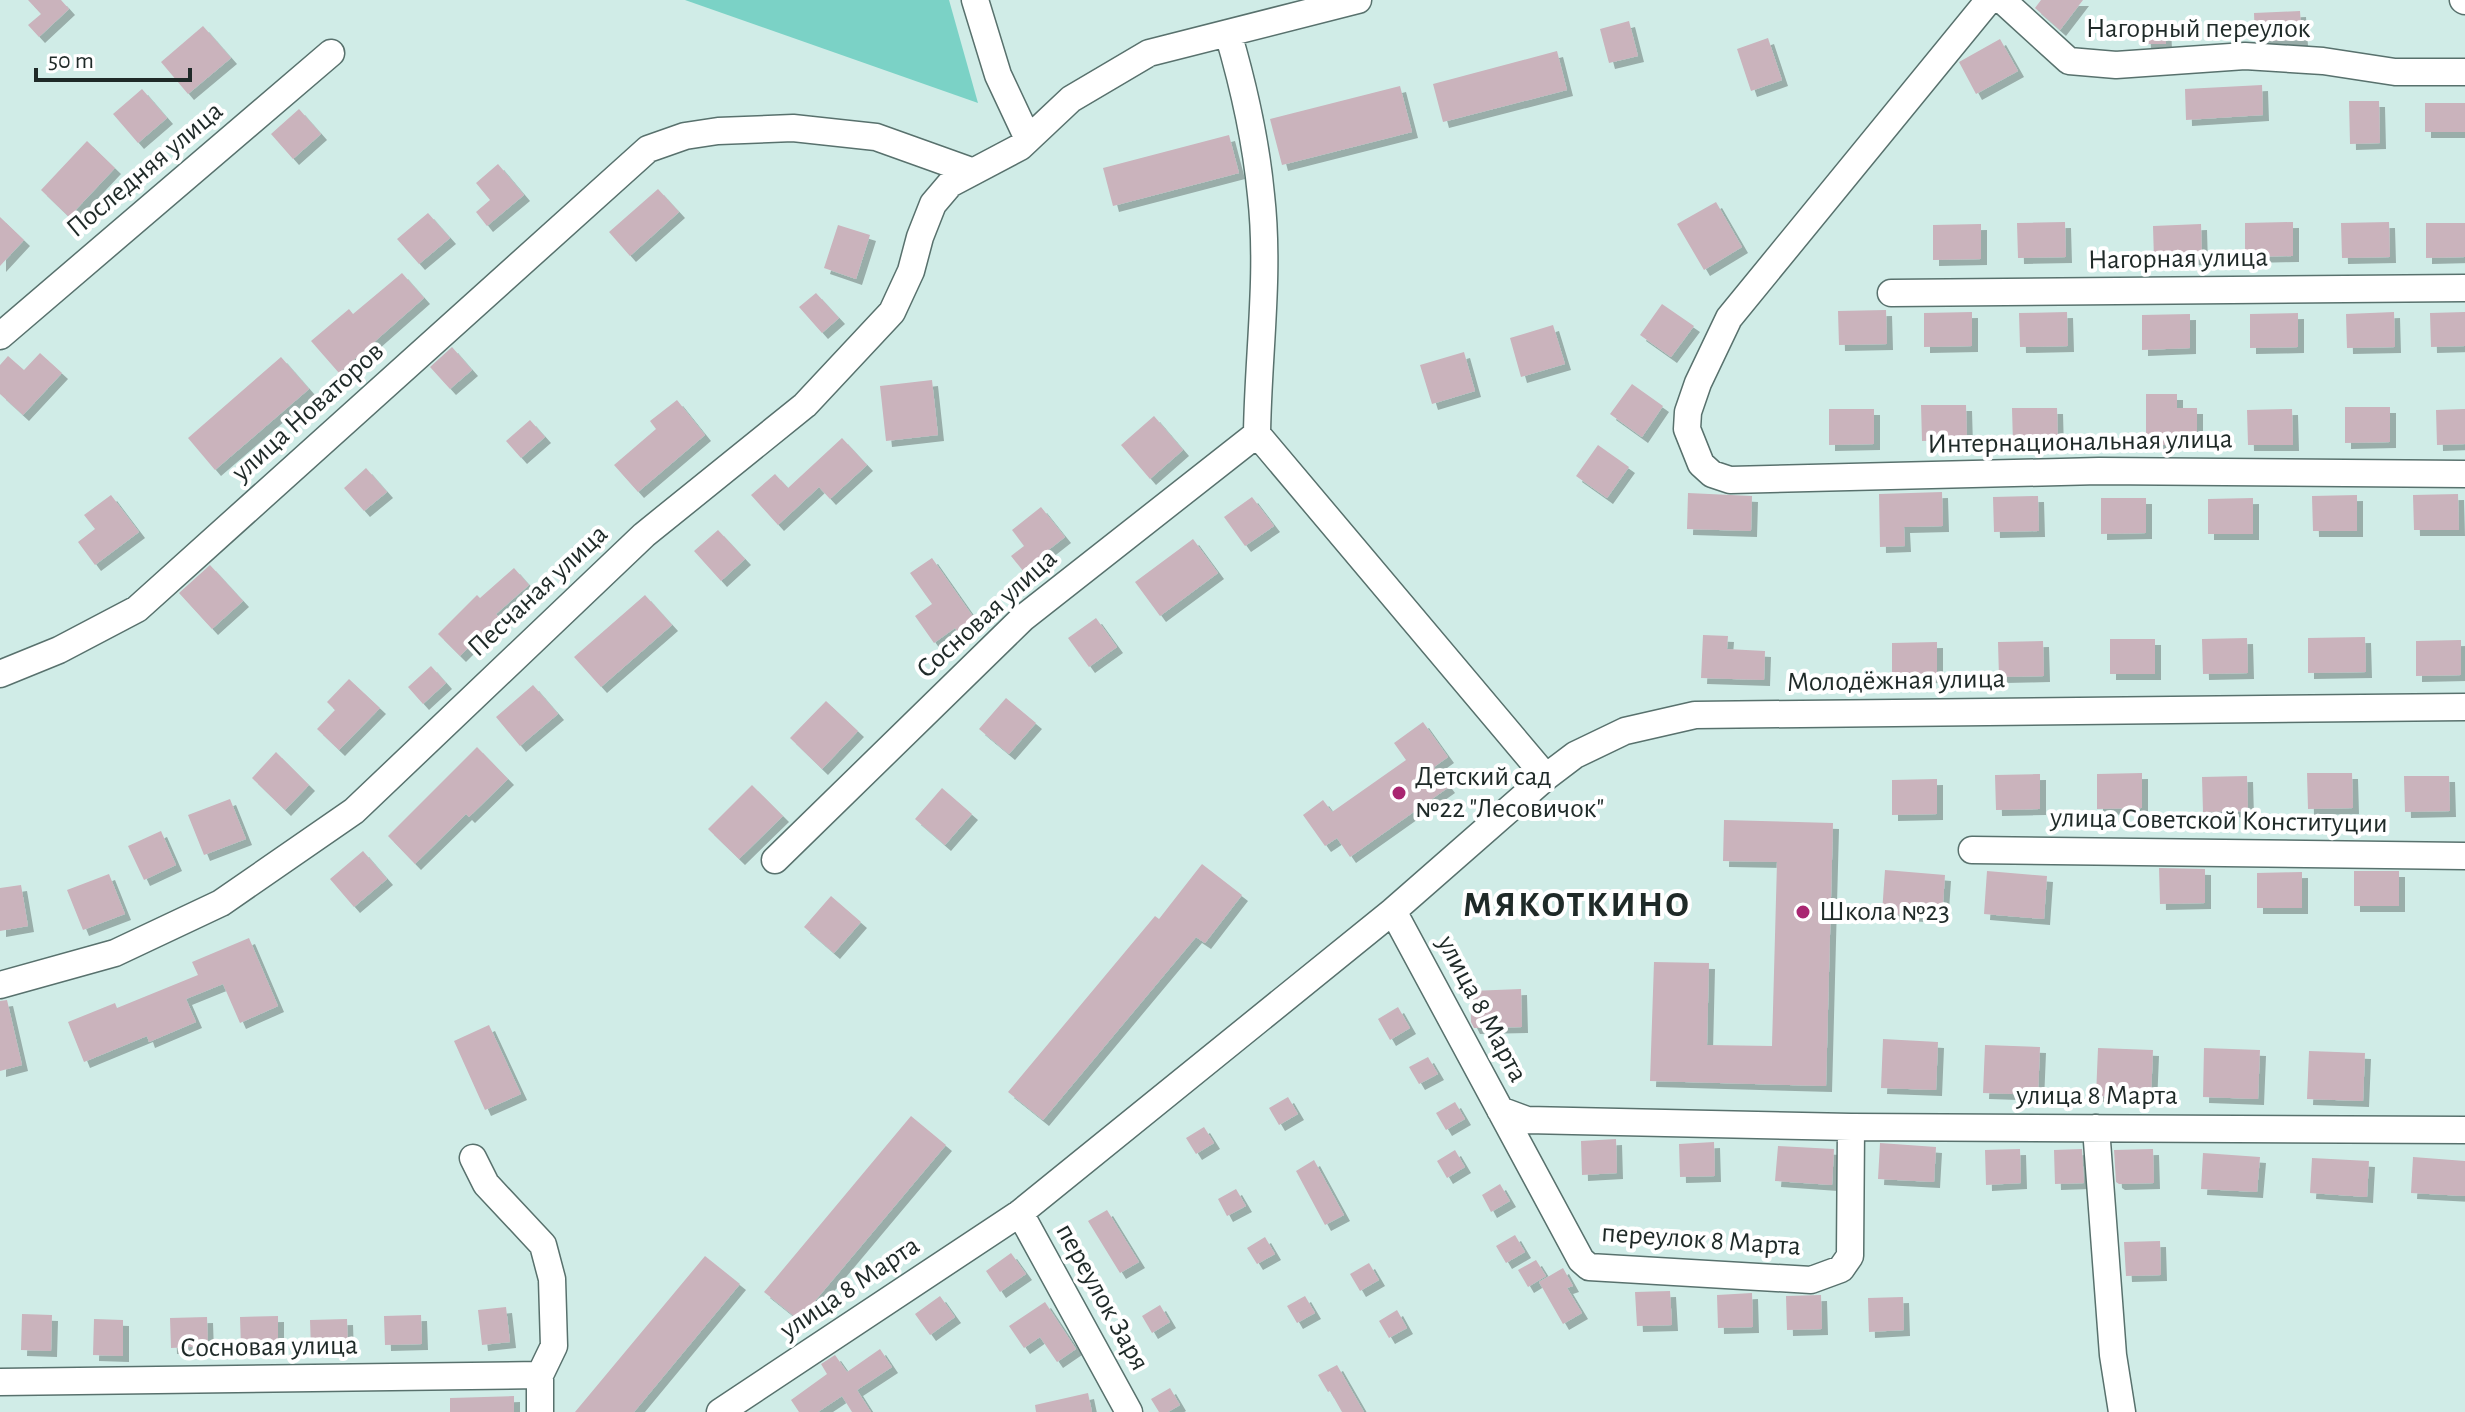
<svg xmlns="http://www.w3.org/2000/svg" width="2465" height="1412" font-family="'Alegreya Sans',sans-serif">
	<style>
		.green { fill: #7bd2c6 }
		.building { fill: #cab3bc; filter: url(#shadow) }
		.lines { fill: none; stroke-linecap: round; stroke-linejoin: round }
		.minor-casing { stroke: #58716d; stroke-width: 29 }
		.minor { stroke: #fff; stroke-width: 26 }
		.poi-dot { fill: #a92671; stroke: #fff; stroke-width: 3 }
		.labels { text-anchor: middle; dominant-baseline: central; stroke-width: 8; stroke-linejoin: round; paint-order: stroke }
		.street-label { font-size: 28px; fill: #1f2a28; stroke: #fff }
		.poi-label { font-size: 28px; fill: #1f2a28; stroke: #fff; text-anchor: start }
		.district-label { font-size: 36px; font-weight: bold; letter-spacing: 2px; fill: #1f2a28; stroke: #fff }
	</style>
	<defs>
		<filter id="shadow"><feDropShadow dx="6" dy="6" stdDeviation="0" flood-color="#0004"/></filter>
	</defs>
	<rect width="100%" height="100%" fill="#d0ece7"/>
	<path class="green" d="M685,0H949L978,103Z"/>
	<path class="building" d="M28,0H61L69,9L39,37L28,25L41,14Z
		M2041,0H2083L2060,30L2035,8Z
		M2300,11L2302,40L2255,41L2254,13Z
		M1629,21L1638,56L1609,63L1600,29Z
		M2165,21L2166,44H2145L2144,22Z
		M203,26L231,58L188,94L161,62Z
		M1768,38L1782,80L1751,91L1737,49Z
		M2000,39L2018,71L1976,94L1959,62Z
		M1557,51L1567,90L1443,122L1433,84Z
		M2262,85L2263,115L2186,120L2185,89Z
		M1400,86L1412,132L1282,165L1270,119Z
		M142,89L167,118L138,143L113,114Z
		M2349,101H2379L2380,143L2350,144Z
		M2425,103H2465V132H2425Z
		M299,109L321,134L293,159L271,134Z
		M1229,135L1239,173L1113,206L1103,168Z
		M87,141L115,168L69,217L41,190Z
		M498,164L524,195L487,226L476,212L490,200L476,183Z
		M658,189L679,212L630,256L609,232Z
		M1716,202L1742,247L1704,270L1677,224Z
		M428,213L450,238L419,264L397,239Z
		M0,217L24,240L0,266Z
		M2065,222L2066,257L2018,258L2017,223Z
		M2293,222V256L2245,257V223Z
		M2389,222L2390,257L2342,258L2341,223Z
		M2426,223H2465V257L2426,258Z
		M1981,224V259L1933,260V225Z
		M2201,224L2202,259L2154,260L2153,226Z
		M838,225L870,235L856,279L824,268Z
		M402,273L424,298L339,373L311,341L349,309L353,314Z
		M816,293L839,318L822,333L799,307Z
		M1662,304L1694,326L1671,357L1640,335Z
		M1886,310L1887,344L1839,345L1838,311Z
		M1972,312V346L1924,347V313Z
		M2067,312L2068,346L2020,347L2019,313Z
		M2394,312L2395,347L2347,348L2346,314Z
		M2465,312V346L2431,347L2430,313Z
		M2298,313V347L2250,348V314Z
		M2190,314V348L2142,350V315Z
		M1553,325L1565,364L1521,377L1510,338Z
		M452,347L472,370L450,389L430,367Z
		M1464,352L1475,391L1432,404L1420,365Z
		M40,353L62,373L23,415L0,394V365L8,356L24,370Z
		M281,357L309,389L215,470L188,438Z
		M932,380L938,435L886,441L880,386Z
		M1632,384L1663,406L1642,437L1610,414Z
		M2146,394H2177V408H2197V445H2146Z
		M677,400L705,435L638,492L614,465L656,429L650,421Z
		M1921,405H1966L1967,440L1922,441Z
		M2345,407H2390V442L2345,443Z
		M2012,408H2057L2058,443L2013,444Z
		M1829,409H1874V444L1829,445Z
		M2292,409L2293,445H2248L2247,410Z
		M2465,409V444L2437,445L2436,410Z
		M1154,416L1183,450L1150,479L1121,445Z
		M530,420L545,437L521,458L506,441Z
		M842,438L867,465L830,499L819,487L778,525L751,495L775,474L788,488Z
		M1598,445L1629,467L1607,498L1576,476Z
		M366,468L387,492L364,511L344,488Z
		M1942,492L1943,526L1904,527L1905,546L1880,547L1879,494Z
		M1688,493L1752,496L1751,531L1687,529Z
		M2458,494L2459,530H2414L2413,495Z
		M111,495L139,532L95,565L78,542L95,529L84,515Z
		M2357,495V531H2313L2312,496Z
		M2038,496L2039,531L1994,532L1993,497Z
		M1252,497L1274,526L1245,546L1224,517Z
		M2101,498H2146V533L2101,534Z
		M2253,498V534H2208V499Z
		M1041,507L1065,537L1046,552L1051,559L1028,577L1011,556L1024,546L1012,530Z
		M718,530L745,559L721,581L694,551Z
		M1193,539L1218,573L1160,616L1135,582Z
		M932,558L979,625L962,637L955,628L934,643L915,616L932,604L910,573Z
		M210,565L243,601L212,629L179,593Z
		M514,568L529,585L496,614L499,617L460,656L438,634L477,595L480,598Z
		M645,595L672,625L601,687L574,657Z
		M1096,618L1117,647L1089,667L1068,638Z
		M1703,635L1728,636L1727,649L1765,651L1764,680L1701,678Z
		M2365,637L2366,672L2308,673V638Z
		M2247,638L2248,673L2203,674L2202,639Z
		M2110,639H2155V674H2110Z
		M2461,640V675L2416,676V641Z
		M2043,641L2044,676L1999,677L1998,642Z
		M1937,642V677L1892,678V643Z
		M431,666L446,683L423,704L408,687Z
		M349,679L380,708L339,750L317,729L335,710L327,702Z
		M533,685L558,714L520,746L496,717Z
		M1006,698L1036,723L1009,754L979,729Z
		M826,701L858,731L822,769L790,738Z
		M1423,722L1448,757L1434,767L1449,787L1350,857L1337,838L1325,846L1303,815L1323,800L1332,812L1406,760L1394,743Z
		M477,747L508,779L469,817L466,814L415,864L388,836Z
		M276,752L309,785L285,810L252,778Z
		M2142,773V808L2097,809V774Z
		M2307,773H2352L2353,808L2308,809Z
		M2040,774V809L1996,810L1995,775Z
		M2247,776L2248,811L2203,812L2202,777Z
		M2404,776H2449L2450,811L2405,812Z
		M1937,779V814L1892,815V780Z
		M752,785L783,816L739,859L708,829Z
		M942,788L972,814L945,845L915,819Z
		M230,799L246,839L204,855L188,815Z
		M1724,820L1833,823L1826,1086L1650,1081L1654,962L1709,963L1707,1045L1772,1046L1777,862L1723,861Z
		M161,831L176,865L144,880L128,846Z
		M363,851L387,879L354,907L330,879Z
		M1202,864L1242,895L1205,943L1196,937L1043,1120L1008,1092L1155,916L1159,919Z
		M2159,868L2205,869V903L2160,904Z
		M1885,870L1945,875L1942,918L1882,913Z
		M1987,871L2047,876L2044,919L1984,914Z
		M2354,871H2399V906H2354Z
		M2302,872V908H2257V873Z
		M109,874L125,914L83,930L67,890Z
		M21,885L28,926L0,931V888Z
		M831,896L861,922L834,953L804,927Z
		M249,938L278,1006L240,1023L223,984L186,999L196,1022L149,1042L147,1036L84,1062L68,1022L115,1003L117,1008L198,975L192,962Z
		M1521,989L1522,1027L1474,1028L1471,1022L1470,991Z
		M7,1000L22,1065L0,1071V1001Z
		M1398,1007L1410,1028L1390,1040L1378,1019Z
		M489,1025L521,1094L485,1110L454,1041Z
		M1883,1039L1938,1042L1936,1090L1881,1088Z
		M1985,1045L2040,1047L2038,1095L1983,1093Z
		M2098,1048L2153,1050L2151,1098L2096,1096Z
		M2204,1048L2260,1050L2258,1099L2203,1097Z
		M2309,1051L2365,1053L2363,1101L2307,1099Z
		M1428,1057L1438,1074L1419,1084L1409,1067Z
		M1288,1097L1298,1114L1279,1125L1269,1108Z
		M1455,1102L1465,1119L1446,1130L1436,1113Z
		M911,1116L946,1145L799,1320L764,1292Z
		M1204,1127L1214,1143L1196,1154L1186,1138Z
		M1616,1139L1617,1173L1582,1175L1581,1141Z
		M1714,1142L1715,1176L1680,1177L1679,1144Z
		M1880,1143L1936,1147L1934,1182L1878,1179Z
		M1778,1146L1834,1149L1832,1185L1775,1181Z
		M2020,1149L2021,1183L1986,1185L1985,1150Z
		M2082,1149L2084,1183L2055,1184L2054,1150Z
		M2153,1149L2154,1183L2119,1184L2116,1182L2114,1150Z
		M1455,1150L1465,1167L1447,1178L1437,1161Z
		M2203,1153L2260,1157L2257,1192L2201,1189Z
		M2413,1157L2465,1161V1196L2411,1193Z
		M2312,1158L2369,1161L2367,1197L2310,1193Z
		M1314,1160L1344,1215L1325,1225L1296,1171Z
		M1500,1184L1510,1201L1491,1212L1482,1195Z
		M1236,1189L1246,1206L1227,1216L1218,1199Z
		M1107,1210L1139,1262L1120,1273L1088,1221Z
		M1515,1235L1525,1252L1506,1263L1496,1246Z
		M1265,1237L1275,1254L1257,1264L1247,1248Z
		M2160,1241L2161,1275L2126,1276L2124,1242Z
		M1011,1253L1026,1274L1000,1292L986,1271Z
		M705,1256L740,1284L634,1412H575Z
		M1536,1260L1546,1276L1528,1287L1518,1270Z
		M1369,1263L1379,1280L1360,1291L1350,1274Z
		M1563,1268L1573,1286L1567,1288L1582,1313L1563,1324L1539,1282Z
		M1670,1291L1672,1325L1637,1326L1635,1292Z
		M1752,1293L1753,1327L1718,1328L1717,1295Z
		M1821,1295L1822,1329L1787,1330L1786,1296Z
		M940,1296L955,1317L930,1335L915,1314Z
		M1305,1296L1315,1313L1297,1323L1287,1306Z
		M1903,1297L1904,1330L1869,1332L1868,1298Z
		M1045,1302L1076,1349L1057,1362L1040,1337L1024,1348L1009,1326Z
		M1160,1305L1170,1322L1152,1333L1142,1316Z
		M506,1307L510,1342L482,1345L478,1310Z
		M1397,1310L1407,1328L1389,1338L1379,1321Z
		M22,1314L52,1315L51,1351L21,1350Z
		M421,1315L422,1344L385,1345L384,1316Z
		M278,1316V1345L241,1347L240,1317Z
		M207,1317L208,1346L171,1348L170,1318Z
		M94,1319L123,1320V1356L93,1355Z
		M347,1319L348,1348L311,1349L310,1320Z
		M880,1349L892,1367L857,1390L871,1412H852L842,1396L818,1412H799L791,1400L827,1374L821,1364L835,1355L847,1372Z
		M1337,1365L1364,1412H1342L1330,1391L1328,1392L1318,1375Z
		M1170,1388L1180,1405L1168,1412H1159L1151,1399Z
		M1088,1393L1092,1412H1036L1035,1405Z
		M514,1396V1412H450V1398Z"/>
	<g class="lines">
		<defs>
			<path id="minor" d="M975,0L998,75L1028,139
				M1989,0L1729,318L1698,383L1688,412L1687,429L1701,464L1712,474L1730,480L2099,471L2465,474
				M2002,0L2069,61L2116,65L2245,56L2323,61L2395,72H2465
				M2463,0L2465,1
				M1228,33C1243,84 1256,142 1261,195C1270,274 1258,355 1257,434L1546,777
				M1891,293L2465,288
				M0,336L331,53
				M0,674L59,650L137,609L648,149L685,136L718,131L793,128L876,137L971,171
				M1972,850L2465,856
				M775,860L1023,618L1257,434
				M1393,911L1581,1260L1589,1267L1811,1280L1841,1269L1850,1256L1851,1127
				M0,985L115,953L221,903L354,811L644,535L805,405L892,312L911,271L920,237L933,204L950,184L1020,147L1071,99L1149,53L1358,0
				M1500,1110L1527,1120L1851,1127L2465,1130
				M2096,1128L2113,1355L2122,1412
				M473,1158L486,1184L543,1245L552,1279L554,1346L540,1375V1412
				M1020,1213L1129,1412
				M0,1382L540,1375
				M720,1412L1020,1213L1393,911L1546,777L1575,755L1625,731L1695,715L2465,707"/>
		</defs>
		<use href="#minor" class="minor-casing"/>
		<use href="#minor" class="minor"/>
	</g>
	<g class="poi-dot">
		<circle cx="1399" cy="793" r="8"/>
		<circle cx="1803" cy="912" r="8"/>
	</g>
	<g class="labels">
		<g class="street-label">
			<text x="2198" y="29">Нагорный переулок</text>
			<text transform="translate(145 170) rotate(-40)">Последняя улица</text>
			<text transform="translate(2178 259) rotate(-1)">Нагорная улица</text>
			<text transform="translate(308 412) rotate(-42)">улица Новаторов</text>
			<text transform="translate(2080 442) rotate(-1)">Интернациональная улица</text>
			<text transform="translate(538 591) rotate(-43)">Песчаная улица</text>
			<text transform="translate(987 614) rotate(-42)">Сосновая улица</text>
			<text transform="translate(1896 681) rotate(-1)">Молодёжная улица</text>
			<text transform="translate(2219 821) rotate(1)">улица Советской Конституции</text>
			<text transform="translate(1482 1009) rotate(62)">улица 8 Марта</text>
			<text x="2097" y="1096">улица 8 Марта</text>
			<text transform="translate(1701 1240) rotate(4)">переулок 8 Марта</text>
			<text transform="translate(850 1288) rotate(-34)">улица 8 Марта</text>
			<text transform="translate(1102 1297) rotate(61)">переулок Заря</text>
			<text transform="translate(269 1347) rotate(-1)">Сосновая улица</text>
		</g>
		<g class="poi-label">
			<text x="1415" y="777">Детский сад<tspan x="1415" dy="32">№22 "Лесовичок"</tspan></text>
			<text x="1819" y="912">Школа №23</text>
		</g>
		<g class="district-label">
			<text x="1577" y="905">МЯКОТКИНО</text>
		</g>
	</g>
	<path d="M36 68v12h154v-12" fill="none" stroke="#1f2a28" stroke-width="4"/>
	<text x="48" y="68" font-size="24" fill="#1f2a28" stroke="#ffffff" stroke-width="6" paint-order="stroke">50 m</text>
</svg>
